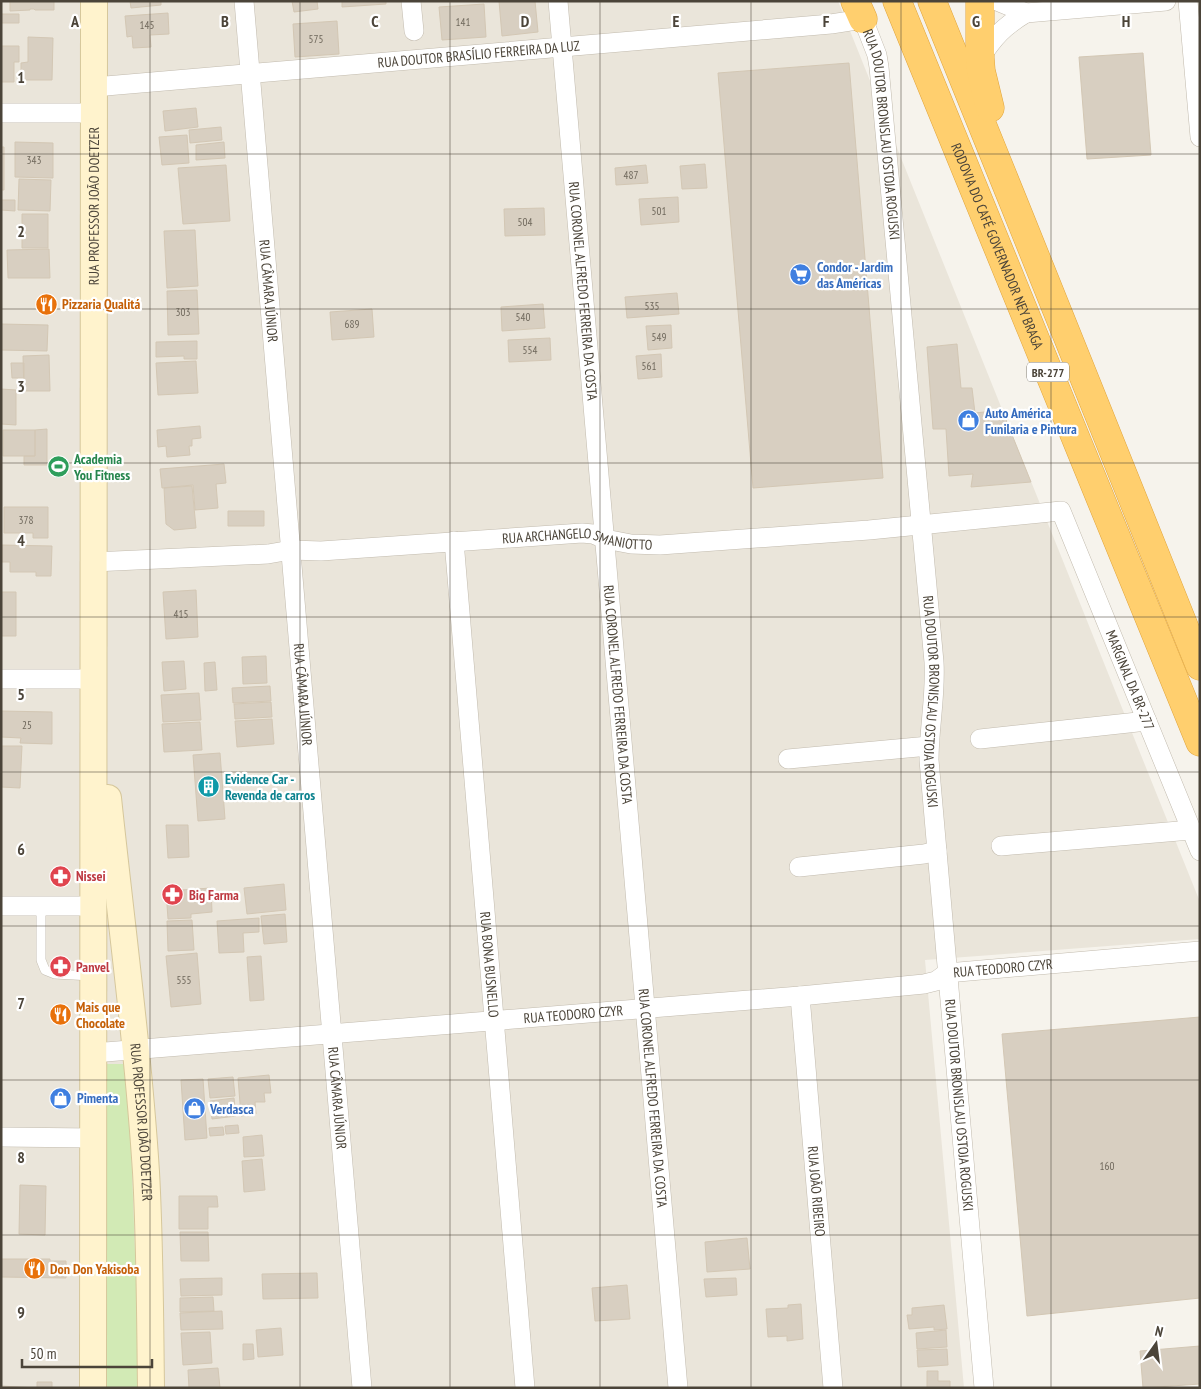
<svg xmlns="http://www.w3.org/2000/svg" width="1201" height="1389" font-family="'PT Sans Narrow',sans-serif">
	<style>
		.residential { fill: #eae5da }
		.green { fill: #d2eab5 }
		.building { fill: #d8cfc1; stroke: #d3c7b4 }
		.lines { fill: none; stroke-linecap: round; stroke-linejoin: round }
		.service-casing { stroke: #c2bbae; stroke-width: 10 }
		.minor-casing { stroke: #c2bbae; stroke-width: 20 }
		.secondary-casing { stroke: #d6c79b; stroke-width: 28 }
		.motorway-casing { stroke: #e0a43c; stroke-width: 29 }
		.service { stroke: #fff; stroke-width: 9 }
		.minor { stroke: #fff; stroke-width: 19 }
		.secondary { stroke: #fff3cd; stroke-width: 26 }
		.motorway { stroke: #ffcf6e; stroke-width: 28 }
		.grid { fill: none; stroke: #4b4439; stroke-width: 1; stroke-opacity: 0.55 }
		.labels { text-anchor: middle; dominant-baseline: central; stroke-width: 4.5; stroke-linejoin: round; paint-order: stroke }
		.number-label { font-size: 11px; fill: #6e675b }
		.shield { fill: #fff; stroke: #817c74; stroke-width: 1 }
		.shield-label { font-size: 12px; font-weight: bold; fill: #4b4439 }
		.street-label { font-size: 14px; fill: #4b4439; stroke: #fff }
		.shop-label { font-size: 14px; font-weight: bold; fill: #366cbe; stroke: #fff; text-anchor: start }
		.food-label { font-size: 14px; font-weight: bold; fill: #c56008; stroke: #fff; text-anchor: start }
		.leisure-label { font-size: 14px; font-weight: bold; fill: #27864d; stroke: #fff; text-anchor: start }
		.culture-label { font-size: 14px; font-weight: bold; fill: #0d838f; stroke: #fff; text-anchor: start }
		.health-label { font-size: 14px; font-weight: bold; fill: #be3a42; stroke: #fff; text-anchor: start }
		.grid-label { font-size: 16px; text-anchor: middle; font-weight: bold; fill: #4b4439; stroke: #fff; stroke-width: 4.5; stroke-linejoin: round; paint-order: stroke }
	</style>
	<rect width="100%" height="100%" fill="#f6f3ec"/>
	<path class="residential" d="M1,1H838L1200,902V939L925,960L964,1388H1Z"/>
	<path class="green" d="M107,1064H128L140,1388H106L104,1172Z"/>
	<path class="building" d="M10,1H54V10H35L34,9H30V10L10,11Z
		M130,1H161V5L131,8Z
		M292,1H317L318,9L294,12Z
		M342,1H386V4L342,7Z
		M499,1H535L538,32L502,36Z
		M484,4L486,37L442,40L439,7Z
		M168,13L169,34L150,35L151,47L133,48L132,36L127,37L125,16Z
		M1,14H19V23H1Z
		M337,21L339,54L295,57L293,24Z
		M28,37L53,38L52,80H21V63L28,62Z
		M1,46H19V62H14V82H1Z
		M1143,53L1151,155L1087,159L1079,57Z
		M849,63L883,478L753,488L718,73Z
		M196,108L198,127L165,131L163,111Z
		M221,127L222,140L190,143L189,130Z
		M187,135L189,163L162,165L159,137Z
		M15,142L53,143V178L15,177Z
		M224,142L225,158L196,160V145Z
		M1,147H4V190H1Z
		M705,164L707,188L682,189L680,166Z
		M226,165L230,221L183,224L178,168Z
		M646,165L648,183L616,185L615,168Z
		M19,179L51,180L50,211L18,210Z
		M678,197L679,222L641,225L639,199Z
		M1,200H15V211L1,210Z
		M544,208L545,235L505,236L504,209Z
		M22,214H48V248H22Z
		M195,230L198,286L167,288L164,231Z
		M49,249L50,278H8L7,250Z
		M197,290L199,334L168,335L167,291Z
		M677,293L679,314L627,318L625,297Z
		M543,304L545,328L502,331L501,307Z
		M372,309L374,337L332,340L330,312Z
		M1,324L48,325L47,351L1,350Z
		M671,325L672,348L648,350L646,326Z
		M550,338L551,360L509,362L508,340Z
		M197,341V359H184V356L156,357V342Z
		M957,344L961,388H972L975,413L1002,410L1031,482L971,487L973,474L949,476L946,429H933L927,347Z
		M661,354L662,377L638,379L636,356Z
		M49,355L50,391H24L23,356Z
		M196,361L198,393L158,395L156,363Z
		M11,363H24V378H12Z
		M1,389L16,390V425L1,424Z
		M200,426L201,438L192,439V446H189L190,455L167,457L166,446L158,447L157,430Z
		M47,429V465H24V456H35V430Z
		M3,430H35V456H3Z
		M224,464L226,483L216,484L218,508L195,510L193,485L162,488L160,469Z
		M192,486L196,528L174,530L166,524L164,488Z
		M4,507H48V538H33V533H4Z
		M228,511H264V526H228Z
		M2,545L52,546L51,576H36V572H10V562H2Z
		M196,590L198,637L166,639L163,592Z
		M1,592H16V636H1Z
		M266,656L267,683L243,684L242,657Z
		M184,661L186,689L164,691L162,662Z
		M215,662L217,690L205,691L204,663Z
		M270,686L271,701L233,703L232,688Z
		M199,693L201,720L163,722L161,695Z
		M271,702L272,717L235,719L234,704Z
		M1,711L52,712V744L20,743L21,738L1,737Z
		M272,719L274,744L237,747L235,721Z
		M200,722L202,750L164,752L162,724Z
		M1,746H22L20,788L1,787Z
		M220,753L225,819L198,821L193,755Z
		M166,825H188L189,857L168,858Z
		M284,884L286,910L247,914L244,888Z
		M211,888L212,912L191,914V918L168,919L166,891Z
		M285,914L287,942L264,944L261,916Z
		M259,918V932L243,933L244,952L219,953L217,921Z
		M192,920L194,950L168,951L167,921Z
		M197,953L201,1004L171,1007L166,956Z
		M261,956L264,1000L250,1001L247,957Z
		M1200,1017V1298L1027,1316L1002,1034Z
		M269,1075L271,1093H264L265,1102H255L256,1114L241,1116L238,1078Z
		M233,1077L235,1096L210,1098L208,1079Z
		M203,1079L207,1138L185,1140L181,1080Z
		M234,1098L236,1116L212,1119L210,1101Z
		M238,1125L239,1133L226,1134L225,1126Z
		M223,1127L224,1135L210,1136L209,1128Z
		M262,1135L264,1156L244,1157L243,1137Z
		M262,1159L265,1190L244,1192L242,1161Z
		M20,1185L46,1186L45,1235L19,1234Z
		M179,1196H217L218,1207H208V1229H179Z
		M180,1232H208L209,1261H181Z
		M747,1238L750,1269L707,1272L705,1242Z
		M1,1259H50V1261H66V1278L1,1277Z
		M317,1273L318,1298L263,1299L262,1274Z
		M222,1278V1295L181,1296L180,1279Z
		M736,1278L737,1295L706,1297L704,1279Z
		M627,1285L630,1319L595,1321L592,1288Z
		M213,1297L214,1311L180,1312V1298Z
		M801,1304L803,1339L787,1341V1336L768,1337L766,1309L788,1308V1305Z
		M944,1305L947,1329L934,1330V1327L909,1329L907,1315H912V1308Z
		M222,1311L223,1329L181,1330L180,1313Z
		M281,1328L283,1355L258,1357L256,1330Z
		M946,1330L947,1347L917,1349L916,1333Z
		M210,1332L212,1363L183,1365L181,1333Z
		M243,1344H253L254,1359L243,1360Z
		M1200,1346V1384L1143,1388L1140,1351Z
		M947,1349L948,1365L918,1367L917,1350Z
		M218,1368L220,1388H189L188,1370Z
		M927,1371H938V1381H950V1388H927Z
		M37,1382H52V1388H1V1386L37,1388Z"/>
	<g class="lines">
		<defs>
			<path id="service" d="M41,906V960L45,970L55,974L92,976"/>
			<g id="minor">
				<path id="s1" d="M244,1L362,1388"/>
				<path d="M411,1L414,31"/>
				<path id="s2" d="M558,1L678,1388"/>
				<path d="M997,1L1026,13L1166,1"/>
				<path d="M1188,1L1200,137"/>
				<path d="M980,58C995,36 1003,27 1026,13"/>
				<path id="s3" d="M94,87L831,24L863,19L877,55L879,67L934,662C936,695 929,727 929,760L984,1388"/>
				<path d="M1,113H94"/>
				<path id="s4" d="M454,541L525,1388"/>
				<path id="s5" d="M93,562L268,554L291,550L321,551L582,533L593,534L605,539L631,544L660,545L869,530L1061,511L1200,851"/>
				<path d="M1,679H93"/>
				<path d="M980,739L1147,721"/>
				<path d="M788,759L929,746"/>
				<path d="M1001,846L1191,830"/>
				<path d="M799,867L924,854L937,851"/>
				<path d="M1,906H93"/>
				<path id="s6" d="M800,996L833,1388"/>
				<path id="s7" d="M93,1053L800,996L924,984L936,981L947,973L1200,951"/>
				<path d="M1,1137L93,1138"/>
			</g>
			<g id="secondary">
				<path id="s8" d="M108,798C121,922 138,1047 146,1172C150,1244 150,1316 151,1388"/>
				<path id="s9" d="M93,1388L94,1"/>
			</g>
			<g id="motorway">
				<path d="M855,1L863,19"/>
				<path id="s10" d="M897,1L1200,742"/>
				<path d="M932,1L1015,206L1200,666"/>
				<path d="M980,1V58L981,71L990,108"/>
			</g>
		</defs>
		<use href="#service" class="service-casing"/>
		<use href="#minor" class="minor-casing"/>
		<use href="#secondary" class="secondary-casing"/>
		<use href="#motorway" class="motorway-casing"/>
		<use href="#service" class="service"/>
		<use href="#minor" class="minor"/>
		<use href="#secondary" class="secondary"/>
		<use href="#motorway" class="motorway"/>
	</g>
	<path class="grid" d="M150,1V1388M300,1V1388M450,1V1388M600,1V1388M751,1V1388M901,1V1388M1051,1V1388M1,154H1200M1,309H1200M1,463H1200M1,617H1200M1,772H1200M1,926H1200M1,1080H1200M1,1235H1200"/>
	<defs>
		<symbol id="supermarket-disc" viewBox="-11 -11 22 22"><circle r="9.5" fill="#3f7fe0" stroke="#fff"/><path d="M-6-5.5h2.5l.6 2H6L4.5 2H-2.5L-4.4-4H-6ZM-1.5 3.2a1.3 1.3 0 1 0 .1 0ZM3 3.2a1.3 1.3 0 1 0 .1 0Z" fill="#fff"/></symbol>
		<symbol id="restaurant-disc" viewBox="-11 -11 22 22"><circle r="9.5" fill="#e8710a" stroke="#fff"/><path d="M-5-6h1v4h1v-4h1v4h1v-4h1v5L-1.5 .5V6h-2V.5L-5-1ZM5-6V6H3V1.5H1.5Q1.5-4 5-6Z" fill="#fff"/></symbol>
		<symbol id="shop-disc" viewBox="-11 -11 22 22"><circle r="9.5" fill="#3f7fe0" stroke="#fff"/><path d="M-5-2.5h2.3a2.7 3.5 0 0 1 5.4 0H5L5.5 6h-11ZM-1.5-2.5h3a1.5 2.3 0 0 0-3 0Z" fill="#fff"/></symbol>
		<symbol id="stadium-disc" viewBox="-11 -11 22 22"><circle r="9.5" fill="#2e9e5b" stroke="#fff"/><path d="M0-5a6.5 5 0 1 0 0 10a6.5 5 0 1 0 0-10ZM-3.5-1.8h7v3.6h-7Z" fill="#fff"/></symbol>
		<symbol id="building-disc" viewBox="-11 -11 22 22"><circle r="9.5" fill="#0f9aa8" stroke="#fff"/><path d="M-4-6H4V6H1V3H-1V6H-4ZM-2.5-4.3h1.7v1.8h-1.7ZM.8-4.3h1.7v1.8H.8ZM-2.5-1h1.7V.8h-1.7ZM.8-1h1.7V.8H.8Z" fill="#fff"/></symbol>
		<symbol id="pharmacy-disc" viewBox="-11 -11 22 22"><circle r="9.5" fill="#e0444e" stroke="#fff"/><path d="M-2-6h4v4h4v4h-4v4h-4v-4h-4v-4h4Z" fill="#fff"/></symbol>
	</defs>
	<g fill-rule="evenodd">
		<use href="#supermarket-disc" x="788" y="262" width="25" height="25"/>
		<use href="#restaurant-disc" x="34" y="292" width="25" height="25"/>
		<use href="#shop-disc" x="956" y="408" width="25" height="25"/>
		<use href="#stadium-disc" x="46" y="454" width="25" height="25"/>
		<use href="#building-disc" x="196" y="774" width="25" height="25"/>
		<use href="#pharmacy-disc" x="48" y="864" width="25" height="25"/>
		<use href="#pharmacy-disc" x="160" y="882" width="25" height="25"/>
		<use href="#pharmacy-disc" x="48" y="954" width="25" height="25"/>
		<use href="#restaurant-disc" x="48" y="1002" width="25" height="25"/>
		<use href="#shop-disc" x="48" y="1086" width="25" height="25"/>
		<use href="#shop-disc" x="182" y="1096" width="25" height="25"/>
		<use href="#restaurant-disc" x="22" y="1256" width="25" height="25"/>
	</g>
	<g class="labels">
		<g class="number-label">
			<text x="463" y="22">141</text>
			<text x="147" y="25">145</text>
			<text x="316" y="39">575</text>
			<text x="34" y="160">343</text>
			<text x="631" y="175">487</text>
			<text x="659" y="211">501</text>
			<text x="525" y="222">504</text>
			<text x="652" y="306">535</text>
			<text x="183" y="312">303</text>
			<text x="523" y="317">540</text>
			<text x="352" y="324">689</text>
			<text x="659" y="337">549</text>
			<text x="530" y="350">554</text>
			<text x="649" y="366">561</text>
			<text x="26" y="520">378</text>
			<text x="181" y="614">415</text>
			<text x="27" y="725">25</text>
			<text x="184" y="980">555</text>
			<text x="1107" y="1166">160</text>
		</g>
		<rect class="shield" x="1027" y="362.5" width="42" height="19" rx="4"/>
		<g class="shield-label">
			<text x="1048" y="372">BR-277</text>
		</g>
		<g class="street-label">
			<text stroke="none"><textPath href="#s3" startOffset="386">RUA DOUTOR BRASÍLIO FERREIRA DA LUZ</textPath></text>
			<text stroke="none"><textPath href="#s3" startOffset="890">RUA DOUTOR BRONISLAU OSTOJA ROGUSKI</textPath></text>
			<text stroke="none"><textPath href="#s9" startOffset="1182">RUA PROFESSOR JOÃO DOETZER</textPath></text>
			<text stroke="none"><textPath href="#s10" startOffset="265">RODOVIA DO CAFÉ GOVERNADOR NEY BRAGA</textPath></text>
			<text stroke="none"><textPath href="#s1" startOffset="291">RUA CÂMARA JÚNIOR</textPath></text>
			<text stroke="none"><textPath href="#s2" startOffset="291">RUA CORONEL ALFREDO FERREIRA DA COSTA</textPath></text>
			<text stroke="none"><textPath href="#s5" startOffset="486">RUA ARCHANGELO SMANIOTTO</textPath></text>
			<text stroke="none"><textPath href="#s5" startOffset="1155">MARGINAL DA BR-277</textPath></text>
			<text stroke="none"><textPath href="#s2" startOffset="696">RUA CORONEL ALFREDO FERREIRA DA COSTA</textPath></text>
			<text stroke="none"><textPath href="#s1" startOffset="696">RUA CÂMARA JÚNIOR</textPath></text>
			<text stroke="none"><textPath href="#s3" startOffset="1460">RUA DOUTOR BRONISLAU OSTOJA ROGUSKI</textPath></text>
			<text stroke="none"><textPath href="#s4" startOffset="425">RUA BONA BUSNELLO</textPath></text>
			<text stroke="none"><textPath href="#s7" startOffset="916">RUA TEODORO CZYR</textPath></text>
			<text stroke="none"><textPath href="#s7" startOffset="482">RUA TEODORO CZYR</textPath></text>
			<text stroke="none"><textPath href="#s1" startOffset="1101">RUA CÂMARA JÚNIOR</textPath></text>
			<text stroke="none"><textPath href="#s2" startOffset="1101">RUA CORONEL ALFREDO FERREIRA DA COSTA</textPath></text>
			<text stroke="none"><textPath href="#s3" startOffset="1865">RUA DOUTOR BRONISLAU OSTOJA ROGUSKI</textPath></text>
			<text stroke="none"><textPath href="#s8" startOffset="326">RUA PROFESSOR JOÃO DOETZER</textPath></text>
			<text stroke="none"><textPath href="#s6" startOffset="196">RUA JOÃO RIBEIRO</textPath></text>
		</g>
		<g class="shop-label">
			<text x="817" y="267">Condor - Jardim<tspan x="817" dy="16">das Américas</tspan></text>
			<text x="985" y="413">Auto América<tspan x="985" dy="16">Funilaria e Pintura</tspan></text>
			<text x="77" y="1098">Pimenta</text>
			<text x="210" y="1109">Verdasca</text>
		</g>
		<g class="food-label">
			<text x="62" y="304">Pizzaria Qualitá</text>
			<text x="76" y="1007">Mais que<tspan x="76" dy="16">Chocolate</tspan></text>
			<text x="50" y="1269">Don Don Yakisoba</text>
		</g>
		<g class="leisure-label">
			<text x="74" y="459">Academia<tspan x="74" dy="16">You Fitness</tspan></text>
		</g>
		<g class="culture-label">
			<text x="225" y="779">Evidence Car -<tspan x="225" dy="16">Revenda de carros</tspan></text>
		</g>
		<g class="health-label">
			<text x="76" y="876">Nissei</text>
			<text x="189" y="895">Big Farma</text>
			<text x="76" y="967">Panvel</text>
		</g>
	</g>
	<g class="grid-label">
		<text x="75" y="27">A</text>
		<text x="225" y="27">B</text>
		<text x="375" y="27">C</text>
		<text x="525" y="27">D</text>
		<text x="676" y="27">E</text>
		<text x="826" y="27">F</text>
		<text x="976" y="27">G</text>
		<text x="1126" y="27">H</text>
		<text x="21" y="83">1</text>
		<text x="21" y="237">2</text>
		<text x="21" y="392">3</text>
		<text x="21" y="546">4</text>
		<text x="21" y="700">5</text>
		<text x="21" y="855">6</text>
		<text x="21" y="1009">7</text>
		<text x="21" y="1163">8</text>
		<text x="21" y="1318">9</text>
	</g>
	<rect width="1201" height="1389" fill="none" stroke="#4b4439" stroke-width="5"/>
	<g transform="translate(1156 1344) rotate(14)" stroke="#ffffff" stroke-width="4" paint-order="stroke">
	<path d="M0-4L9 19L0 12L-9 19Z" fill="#4b4439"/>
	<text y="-8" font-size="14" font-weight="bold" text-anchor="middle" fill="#4b4439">N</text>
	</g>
	<path d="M22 1359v8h130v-8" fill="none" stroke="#4b4439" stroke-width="2.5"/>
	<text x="30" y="1359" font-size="15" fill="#4b4439" stroke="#ffffff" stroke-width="4" paint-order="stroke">50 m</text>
</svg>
